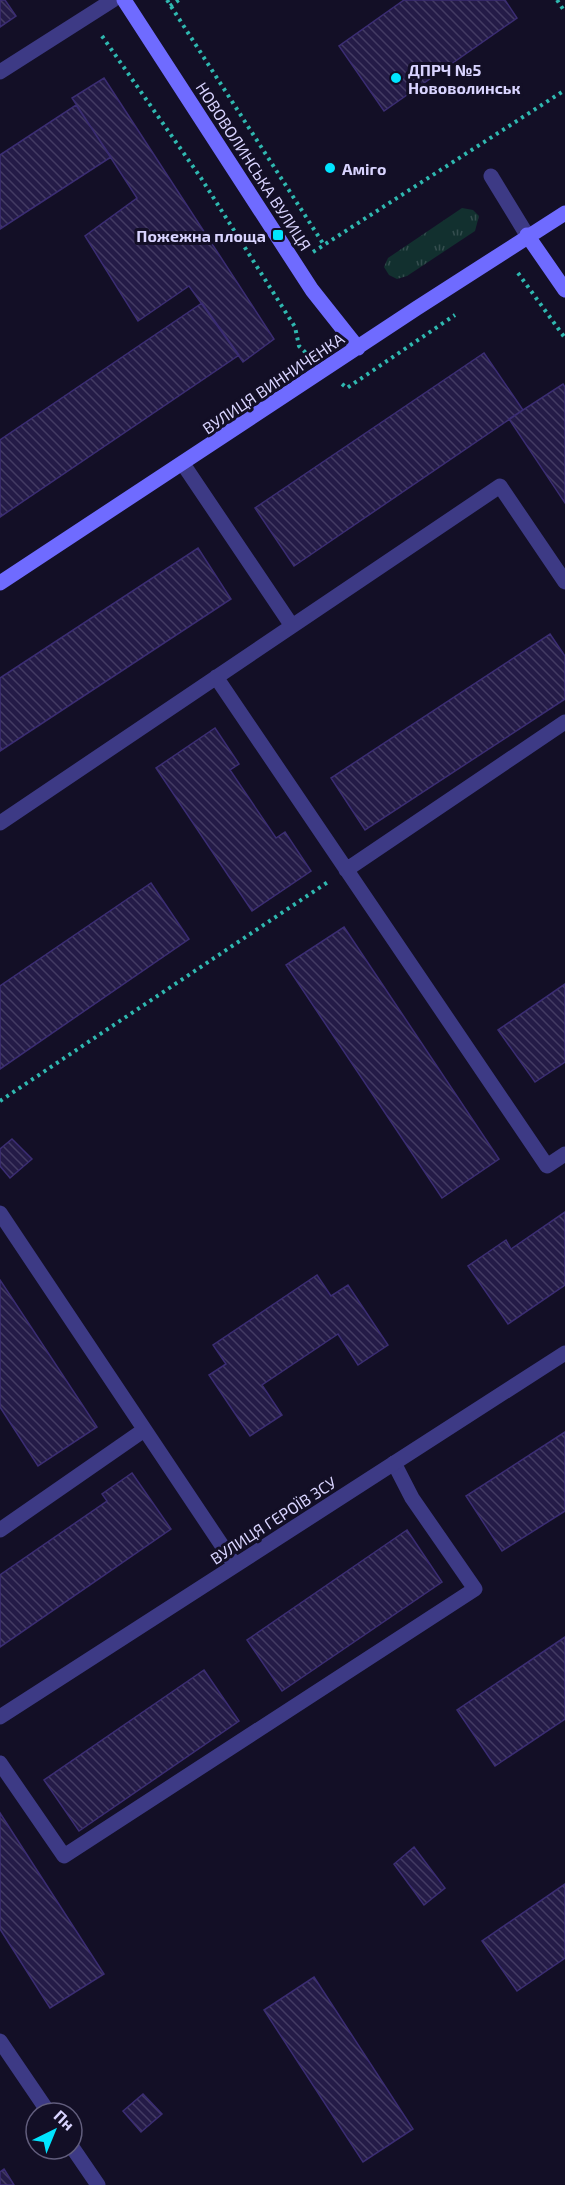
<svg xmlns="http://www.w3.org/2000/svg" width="565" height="2185" font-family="'Exo 2',sans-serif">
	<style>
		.grass { fill: url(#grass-tufts) }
		.building { fill: url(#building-back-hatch); stroke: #3b2d73; stroke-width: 1.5 }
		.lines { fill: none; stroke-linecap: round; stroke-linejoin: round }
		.path { stroke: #2fb8b0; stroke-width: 4; stroke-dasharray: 3 4.5; stroke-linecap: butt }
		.lane { stroke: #3d3a85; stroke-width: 15 }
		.street { stroke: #3d3a85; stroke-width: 15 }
		.secondary { stroke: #6f6bff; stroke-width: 15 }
		.poi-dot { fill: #00e5ff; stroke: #130f26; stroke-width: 2 }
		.labels { text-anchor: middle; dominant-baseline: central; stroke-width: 6; stroke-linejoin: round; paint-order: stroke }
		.poi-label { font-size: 16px; font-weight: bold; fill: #d9d4ff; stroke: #130f26; text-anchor: start }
		.street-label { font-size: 16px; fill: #d9d4ff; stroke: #130f26 }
	</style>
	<defs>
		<pattern id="grass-tufts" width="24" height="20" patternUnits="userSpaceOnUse" patternTransform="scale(1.5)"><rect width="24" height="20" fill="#12302f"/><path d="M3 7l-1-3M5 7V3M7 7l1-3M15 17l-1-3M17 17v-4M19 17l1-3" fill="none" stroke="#344d4e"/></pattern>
		<pattern id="building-back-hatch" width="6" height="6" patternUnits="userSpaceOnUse" patternTransform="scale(1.5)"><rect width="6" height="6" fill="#241b47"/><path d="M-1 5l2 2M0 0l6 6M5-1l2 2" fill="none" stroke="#433b63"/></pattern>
	</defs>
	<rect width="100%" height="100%" fill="#130f26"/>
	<path class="grass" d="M462,208L473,210L479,216L475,231L407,276L397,279L389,275L384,267L388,258Z"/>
	<path class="building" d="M0,0H5L16,16L0,27Z
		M404,0H505L517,18L384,111L339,46Z
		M104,78L274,339L243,362L189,286L138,321L85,236L137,198L72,98Z
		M76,105L111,157L0,229V155Z
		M202,303L239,355L0,517V440Z
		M484,353L523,410L294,566L255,508Z
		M563,384L565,387V503L509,419Z
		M198,548L231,599L0,751V678Z
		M550,634L565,656V699L365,830L331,778Z
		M215,728L239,764L230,770L276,838L285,832L311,871L252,911L156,768Z
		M151,883L189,939L0,1069V986Z
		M344,927L499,1159L442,1198L286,965Z
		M565,984V1062L535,1082L498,1030Z
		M12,1139L32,1159L10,1178L0,1166V1149Z
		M565,1212V1285L508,1324L468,1266L506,1240L511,1249Z
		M317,1275L331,1296L348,1285L388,1345L358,1365L338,1334L262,1385L282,1415L250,1436L209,1375L226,1364L213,1345Z
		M0,1280L97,1427L38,1466L0,1407Z
		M565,1432V1511L502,1551L466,1496Z
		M132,1473L171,1529L0,1647V1575L107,1501L102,1494Z
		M407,1530L442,1582L282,1691L247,1640Z
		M565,1637V1719L495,1766L457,1710Z
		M204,1670L239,1721L79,1831L44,1780Z
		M0,1813L104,1974L50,2008L0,1929Z
		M414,1847L445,1888L424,1905L394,1864Z
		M565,1884V1958L517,1991L482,1941Z
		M314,1977L413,2129L363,2162L264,2010Z
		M143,2094L162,2114L141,2132L123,2111Z
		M4,2169L14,2185H0V2172Z"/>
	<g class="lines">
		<path class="path" d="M167,0L324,245
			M557,0L565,12
			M170,6L179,0
			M102,36L201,178L295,327L299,346L307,354
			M313,252L565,90
			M518,273L565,338
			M342,384L347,388L455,315
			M0,1101L328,882"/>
		<path class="lane" d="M0,1763L64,1856L475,1589L412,1498L394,1463"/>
		<path class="street" d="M0,72L113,0
			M491,176L527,235
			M183,464L292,626
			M216,677L547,1166L565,1154
			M0,823L500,486L565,582
			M346,870L565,722
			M0,1213L235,1565
			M0,1530L144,1430
			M0,1717L565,1353
			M0,2041L49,2113
			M72,2147L98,2185"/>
		<path class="secondary" d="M124,0L312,290L358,348
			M527,235L565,290
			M0,583L417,308L565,213"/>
	</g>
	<g class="poi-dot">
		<circle cx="396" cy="78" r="6"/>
		<circle cx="330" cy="168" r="6"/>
		<rect x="272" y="229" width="12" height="12" rx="3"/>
	</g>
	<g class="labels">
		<g class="poi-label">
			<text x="408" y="69">ДПРЧ №5<tspan x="408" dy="18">Нововолинськ</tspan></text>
			<text x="342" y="168">Аміго</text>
			<text x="266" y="235" text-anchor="end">Пожежна площа</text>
		</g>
		<g class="street-label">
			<text transform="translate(254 166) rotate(57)">НОВОВОЛИНСЬКА ВУЛИЦЯ</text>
			<text transform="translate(273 383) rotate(-34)">ВУЛИЦЯ ВИННИЧЕНКА</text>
			<text transform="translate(273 1520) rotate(-33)">ВУЛИЦЯ ГЕРОЇВ ЗСУ</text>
		</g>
	</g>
	<g transform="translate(54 2131) rotate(43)"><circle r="28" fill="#130f26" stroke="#625e7d" stroke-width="1.5"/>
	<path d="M0-4.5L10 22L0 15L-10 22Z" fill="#00e5ff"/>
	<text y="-9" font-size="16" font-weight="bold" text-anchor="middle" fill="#d9d4ff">Пн</text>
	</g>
</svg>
